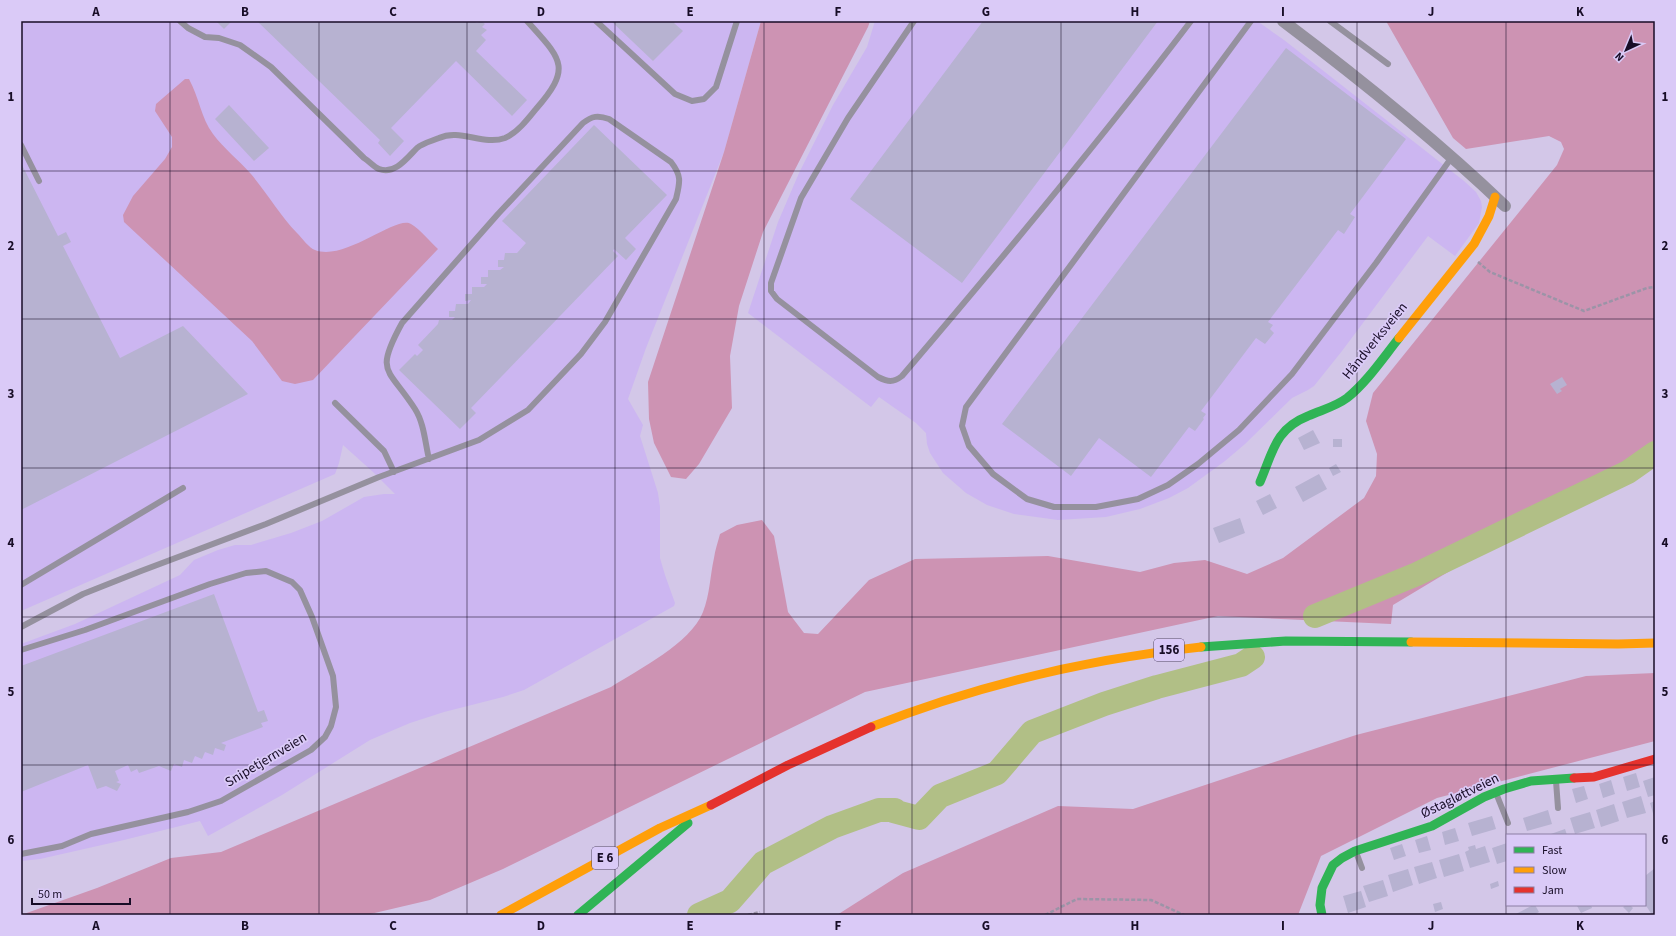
<svg xmlns="http://www.w3.org/2000/svg" width="1676" height="936" font-family="'Source Sans 3',sans-serif">
	<style>
		.built { fill: #ccb6f1 }
		.forest { fill: #cd93b3 }
		.lines { fill: none; stroke-linecap: round; stroke-linejoin: round }
		.river { stroke: #b1bf86; stroke-width: 24 }
		.building { fill: #b7b2d1 }
		.path { stroke: #9b94a7; stroke-width: 2.5; stroke-dasharray: 4 2; stroke-linecap: butt }
		.lane { stroke: #95919e; stroke-width: 6 }
		.street { stroke: #95919e; stroke-width: 12 }
		.fast { stroke: #30b455; stroke-width: 9 }
		.slow { stroke: #ff9f0a; stroke-width: 9 }
		.jam { stroke: #e5322d; stroke-width: 9 }
		.grid { fill: none; stroke: #180d27; stroke-width: 1; stroke-opacity: 0.55 }
		.labels { text-anchor: middle; dominant-baseline: central; stroke-width: 3.5; stroke-linejoin: round; paint-order: stroke }
		.shield { fill: #dacaf7; stroke: #524665; stroke-width: 1 }
		.shield-label { font-size: 13px; font-weight: bold; fill: #180d27 }
		.street-label { font-size: 14px; fill: #180d27; stroke: #dacaf7 }
		.neatline { fill: none; stroke: #180d27; stroke-width: 1.5 }
		.grid-label { font-size: 13px; text-anchor: middle; font-weight: bold; fill: #180d27 }
	</style>
	<rect width="100%" height="100%" fill="#d3c7e8"/>
	<path class="built" d="M21,21H761L724,152L646,348L628,399L643,425L640,436L658,493L660,507V558L665,575L675,603L674,606L524,690L503,697L444,712L410,723L370,740L282,795L208,836L200,821L124,840L40,859L21,861V644L75,624L180,575L194,560L218,550L235,545H251L291,533L322,521L364,497L384,494H395L373,472L343,445L339,463L335,474L21,611Z
		M875,21H1257L1284,40L1464,181L1476,192L1481,201L1482,207L1479,223L1455,256L1428,236L1342,351L1314,386L1308,390L1292,398L1245,444L1225,461L1188,488L1169,498L1140,509L1106,517L1058,520L1014,514L987,505L966,493L943,473L930,453L927,444L926,433L916,423L879,397L871,407L748,313L778,222L799,173L833,105L867,47Z"/>
	<path class="forest" d="M761,21H870L868,27L763,232L739,306L730,356L732,408L699,464L686,479L671,477L654,443L649,419L648,382L724,152Z
		M1386,21H1655V448L1393,605L1391,624L1218,616L865,692L503,869L430,900L366,915H21L97,888L171,858L221,852L611,687C639,669 690,644 703,612C710,594 710,576 714,558C715,550 718,542 720,534L737,525L762,520L774,536L788,612L804,633L818,634L869,580L915,559L1048,556L1140,572L1174,563L1205,560L1247,574L1283,558L1364,498L1376,476L1377,454L1366,421L1373,393L1557,165L1564,149L1561,142L1549,136L1466,149L1453,138Z
		M185,79H189C199,97 201,118 213,134C224,149 239,160 251,174C267,193 280,215 297,233C302,238 309,248 315,250C345,262 396,215 411,224C420,229 430,242 438,249L313,380L295,384L282,381L252,341L124,222L123,215L133,196L165,159L172,147V137L155,111L156,104Z
		M1655,673V741L1437,798L1321,856L1298,915H837L903,873L1058,806L1133,809L1356,735L1586,676Z"/>
	<g class="lines">
		<path class="river" d="M1315,616L1417,574L1628,472L1655,453
			M699,915L730,901L763,863L832,827L879,810H895L893,811L919,818L940,796L997,773L1032,732L1104,704L1157,687L1241,665L1253,657"/>
	</g>
	<path class="building" d="M216,21H232L224,29Z
		M257,21H473L477,23L481,21L485,24L482,27L487,30L481,35L486,40L476,51L527,100L512,116L456,61L391,128L404,141L390,156L378,143L380,140Z
		M611,21H676L674,23L683,31L653,61Z
		M983,21H1158L962,283L850,199Z
		M1286,48L1406,139L1350,214L1355,217L1344,234L1338,230L1268,322L1273,325L1270,329L1274,333L1265,344L1256,338L1201,411L1206,414L1203,418L1204,419L1195,431L1189,427L1151,477L1099,438L1071,476L1002,424Z
		M229,105L269,148L254,161L215,119Z
		M594,125L667,195L625,238L636,249L626,260L614,249L613,251L618,256L471,408L476,413L460,429L399,370L415,354L417,356L423,350L418,345L438,324L439,320H452L455,317H449V311H455L456,304H468L471,300L465,301V294H472V287H484L487,284H481V277H488V270H500L504,267H498V260H504L505,253H517L526,243L502,221Z
		M21,163L58,236L66,232L71,242L63,246L120,358L183,326L248,394L21,510Z
		M1562,377L1567,385L1560,389L1562,391L1557,394L1550,384Z
		M1313,430L1320,443L1304,450L1298,438Z
		M1333,439H1342V447H1333Z
		M1336,464L1341,472L1333,476L1329,468Z
		M1319,474L1327,489L1303,502L1295,487Z
		M1270,494L1277,508L1263,515L1256,501Z
		M1240,518L1245,533L1219,543L1213,528Z
		M214,594L258,712L264,710L268,721L261,723L263,727L221,743L226,745L224,751L215,748L213,755L205,752L202,759L195,756L192,763L184,760L182,767L174,764L171,771L159,766L139,773L137,769L131,772L128,765L115,771L119,781L116,782L121,784L117,791L106,786L97,789L88,765L21,792V666Z
		M1636,773L1640,787L1627,791L1623,777Z
		M1655,777V795L1648,797L1643,781Z
		M1611,780L1615,794L1603,798L1599,784Z
		M1584,786L1588,799L1576,803L1572,789Z
		M1641,796L1646,813L1627,818L1622,802Z
		M1655,801V820L1650,803Z
		M1614,804L1619,821L1601,827L1596,810Z
		M1548,810L1552,824L1527,831L1523,818Z
		M1590,812L1595,828L1575,834L1570,818Z
		M1492,816L1496,829L1472,836L1468,823Z
		M1455,828L1459,841L1445,845L1442,832Z
		M1565,829L1567,835H1548Z
		M1427,836L1431,850L1419,853L1415,840Z
		M1507,843V861L1497,864L1492,848Z
		M1402,844L1406,856L1394,860L1390,848Z
		M1475,845L1476,849L1485,846L1490,862L1470,868L1465,852L1469,850L1468,847Z
		M1459,854L1464,871L1444,877L1439,860Z
		M1432,862L1437,878L1419,884L1414,867Z
		M1655,868V915H1652L1645,904V876Z
		M1408,869L1413,885L1393,892L1388,875Z
		M1383,880L1388,896L1369,902L1363,886Z
		M1498,881L1499,886L1491,889L1490,884Z
		M1361,891L1366,907L1348,913L1343,896Z
		M1441,902L1443,909L1435,912L1433,904Z
		M1533,905H1535L1539,912L1534,915H1514Z
		M1580,905H1591L1592,908L1581,913L1577,906Z
		M1626,905H1630L1633,908L1629,913L1623,907Z"/>
	<g class="lines">
		<path class="path" d="M1478,262L1490,272L1584,311L1647,288L1655,287
			M748,915L760,912
			M1045,915L1077,899L1151,900L1184,915"/>
		<path class="lane" d="M180,21L188,28L205,37L219,38L240,45L271,67L364,158C369,161 374,167 379,169C395,175 407,158 417,148C423,143 432,141 439,138C460,128 483,146 505,138C517,133 528,119 536,109C573,67 561,59 527,21
			M596,21L675,94L692,101L704,99L716,87L737,21
			M914,21L848,118L801,198L771,283V291L777,299L878,377C888,382 893,383 902,376C1001,260 1099,142 1191,21
			M1251,21L966,407L962,426L969,446L993,474L1027,499L1054,507H1096L1138,499L1168,485L1198,464L1239,430L1292,374L1376,263L1452,157
			M1330,21L1388,64
			M21,145L39,181
			M335,403L384,451L394,472
			M21,585L183,488
			M21,627L83,594L141,571L266,524L379,477L479,440L528,410L581,354L605,322L676,199C680,182 682,176 671,162L609,119C598,115 592,116 583,123L498,214L402,323C374,374 388,367 415,409C424,423 425,442 429,459
			M21,650L85,630L210,584L246,573L266,571L292,582L300,590L312,617L333,676L336,707L331,726L325,737L311,750L221,801L188,812L91,834L62,846L21,854
			M1556,781L1558,808
			M1496,793L1508,823
			M1356,852L1362,868"/>
		<path class="street" d="M1283,21C1360,79 1435,139 1505,206"/>
		<path class="fast" d="M1260,482C1273,452 1275,429 1308,416C1321,410 1335,407 1347,398C1367,382 1383,358 1399,338
			M1201,647L1286,641L1411,642
			M578,915L688,823
			M1322,915L1320,905L1322,888L1333,865L1342,858L1355,851L1432,826L1484,797L1504,789L1531,781L1574,778"/>
		<path class="slow" d="M1399,338L1474,244L1489,216L1495,197
			M1411,642L1618,644L1655,643
			M871,727C977,685 1088,659 1201,647
			M501,915L660,828L711,805"/>
		<path class="jam" d="M1574,778L1594,777L1655,759
			M711,805L788,765L871,727"/>
	</g>
	<path class="grid" d="M170,21V915M319,21V915M467,21V915M615,21V915M764,21V915M912,21V915M1061,21V915M1209,21V915M1357,21V915M1506,21V915M21,171H1655M21,319H1655M21,468H1655M21,617H1655M21,765H1655"/>
	<g class="labels">
		<g class="shield">
			<rect x="1154" y="639" width="30" height="22" rx="3"/>
			<rect x="592" y="847" width="26" height="22" rx="3"/>
		</g>
		<g class="shield-label">
			<text x="1169" y="650">156</text>
			<text x="605" y="858">E 6</text>
		</g>
		<g class="street-label">
			<text transform="translate(1375 341) rotate(-51)">Håndverksveien</text>
			<text transform="translate(266 760) rotate(-31)">Snipetjernveien</text>
			<text transform="translate(1460 796) rotate(-26)">Østagløttveien</text>
		</g>
	</g>
	<rect width="1676" height="936" fill="none" stroke="#dacaf7" stroke-width="44"/>
	<rect x="1506" y="834" width="140" height="72" fill="#dacaf7" stroke="#8c7ea4"/>
	<rect x="1514" y="847" width="20" height="6" fill="#30b455" stroke="#8c7ea4"/>
	<text x="1542" y="854" font-size="12" fill="#180d27">Fast</text>
	<rect x="1514" y="867" width="20" height="6" fill="#ff9f0a" stroke="#8c7ea4"/>
	<text x="1542" y="874" font-size="12" fill="#180d27">Slow</text>
	<rect x="1514" y="887" width="20" height="6" fill="#e5322d" stroke="#8c7ea4"/>
	<text x="1542" y="894" font-size="12" fill="#180d27">Jam</text>
	<g transform="translate(1626 50) rotate(224)" stroke="#dacaf7" stroke-width="3" paint-order="stroke">
	<path d="M0-3L7 15L0 10L-7 15Z" fill="#180d27"/>
	<text y="-6" font-size="11" font-weight="bold" text-anchor="middle" fill="#180d27">N</text>
	</g>
	<path d="M32 898v6h98v-6" fill="none" stroke="#180d27" stroke-width="2"/>
	<text x="38" y="898" font-size="12" fill="#180d27" stroke="#dacaf7" stroke-width="3" paint-order="stroke">50 m</text>
	<rect x="22" y="22" width="1632" height="892" class="neatline"/>
	<g class="grid-label">
		<text x="96" y="16">A</text>
		<text x="245" y="16">B</text>
		<text x="393" y="16">C</text>
		<text x="541" y="16">D</text>
		<text x="690" y="16">E</text>
		<text x="838" y="16">F</text>
		<text x="986" y="16">G</text>
		<text x="1135" y="16">H</text>
		<text x="1283" y="16">I</text>
		<text x="1431" y="16">J</text>
		<text x="1580" y="16">K</text>
		<text x="11" y="101">1</text>
		<text x="1665" y="101">1</text>
		<text x="11" y="250">2</text>
		<text x="1665" y="250">2</text>
		<text x="11" y="398">3</text>
		<text x="1665" y="398">3</text>
		<text x="11" y="547">4</text>
		<text x="1665" y="547">4</text>
		<text x="11" y="696">5</text>
		<text x="1665" y="696">5</text>
		<text x="11" y="844">6</text>
		<text x="1665" y="844">6</text>
		<text x="96" y="930">A</text>
		<text x="245" y="930">B</text>
		<text x="393" y="930">C</text>
		<text x="541" y="930">D</text>
		<text x="690" y="930">E</text>
		<text x="838" y="930">F</text>
		<text x="986" y="930">G</text>
		<text x="1135" y="930">H</text>
		<text x="1283" y="930">I</text>
		<text x="1431" y="930">J</text>
		<text x="1580" y="930">K</text>
	</g>
</svg>
